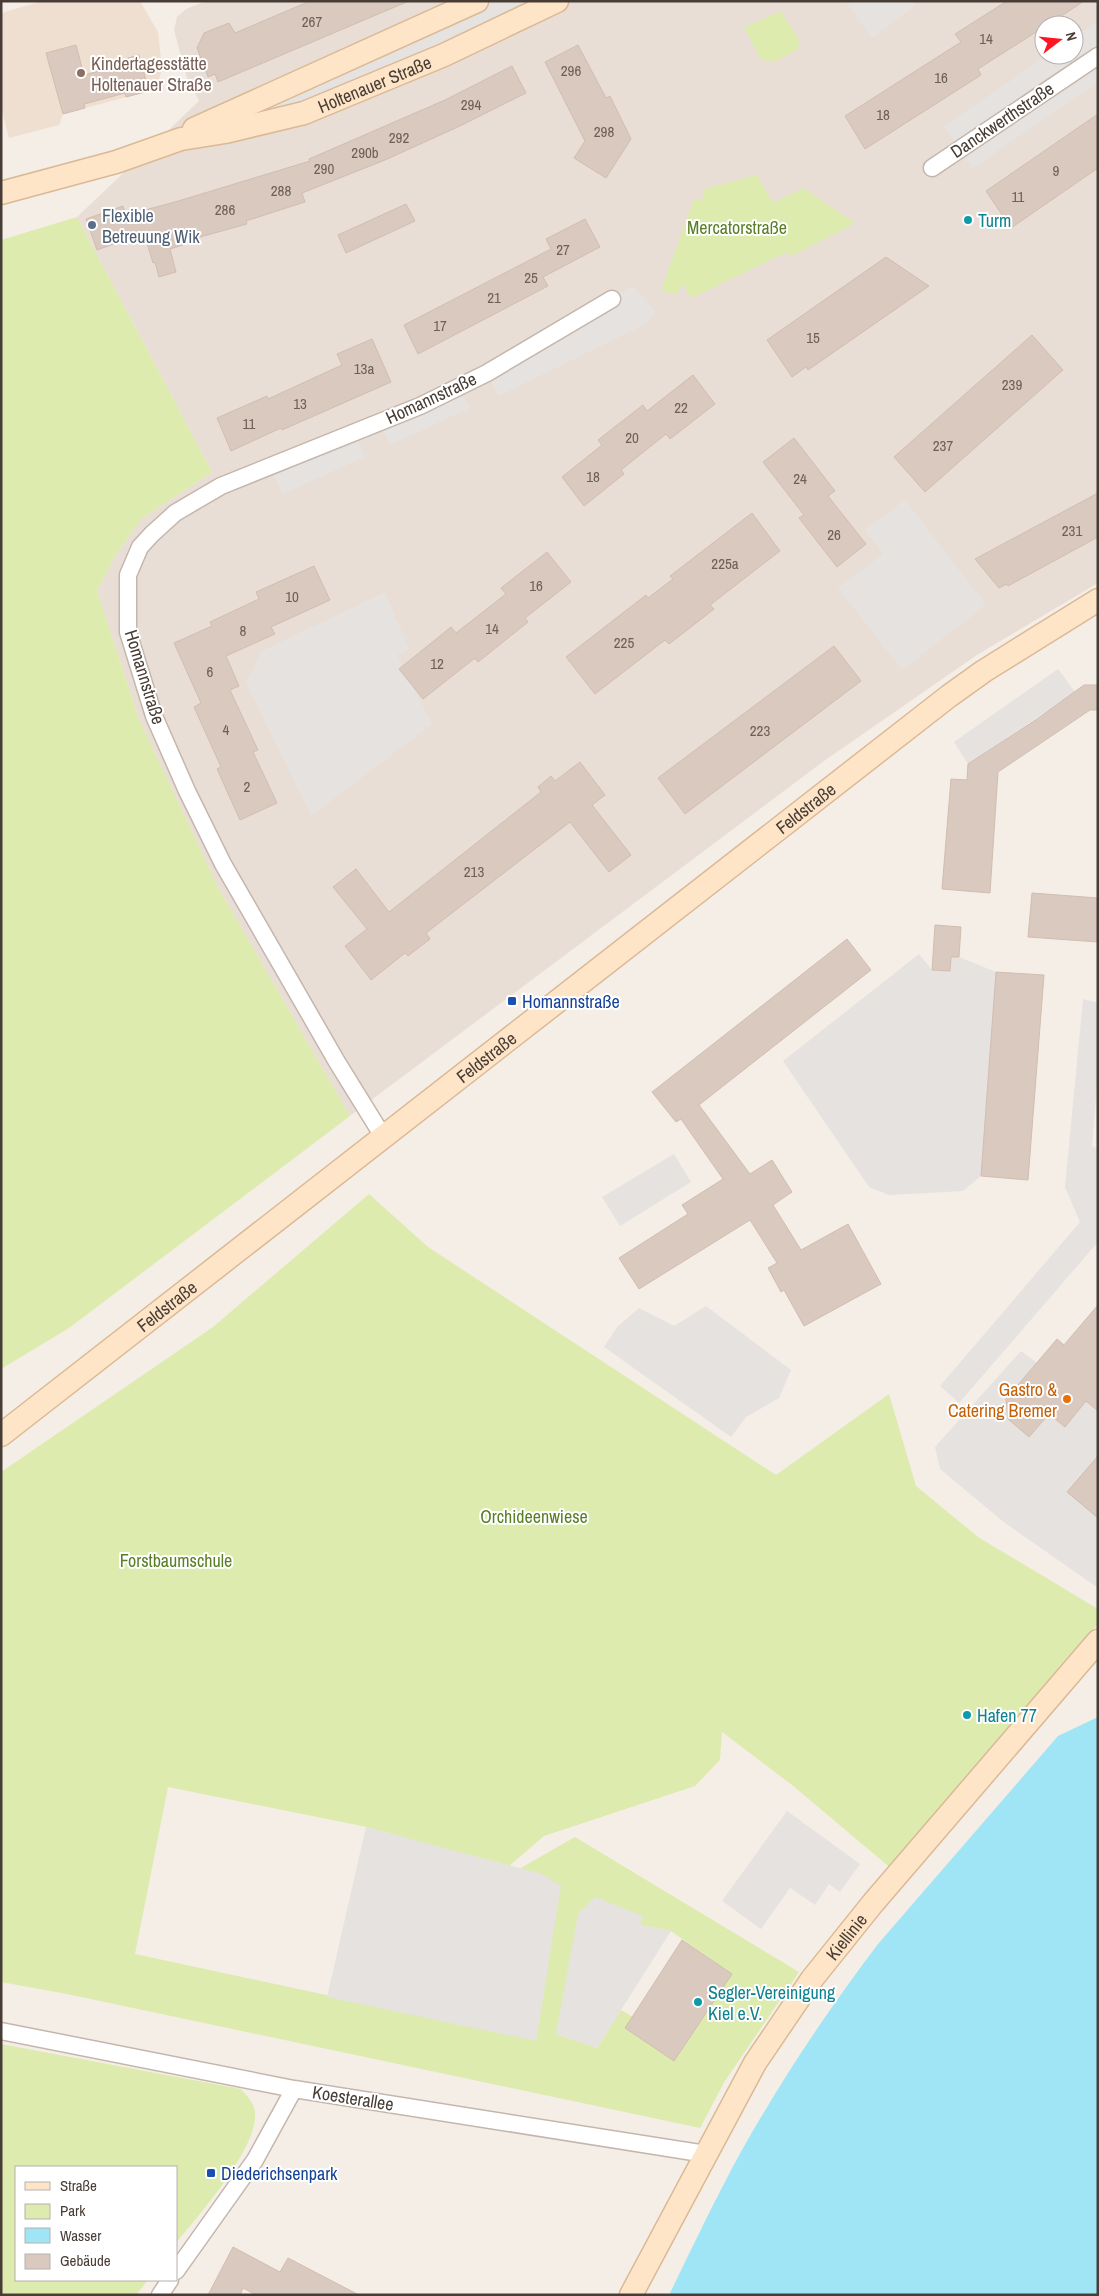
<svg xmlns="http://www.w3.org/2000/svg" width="1099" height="2296" font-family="'Archivo Narrow',sans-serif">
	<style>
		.residential { fill: #e9ded5; fill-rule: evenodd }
		.education { fill: #eedfd0 }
		.green { fill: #ddebae; fill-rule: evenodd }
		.parking { fill: #e5e2df }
		.water { fill: #a0e5f5 }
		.building { fill: #dac9bf; stroke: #d2bdaf }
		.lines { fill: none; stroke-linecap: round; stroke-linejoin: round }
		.street-casing { stroke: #c4b6ac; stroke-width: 19 }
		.secondary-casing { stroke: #dab996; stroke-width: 25 }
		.street { stroke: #fff; stroke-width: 16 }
		.secondary { stroke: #ffe5c7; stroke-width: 22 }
		.education-dot { fill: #8d6e63; stroke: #fff; stroke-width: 2 }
		.culture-dot { fill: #0f9aa8; stroke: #fff; stroke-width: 2 }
		.service-dot { fill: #5c6f8a; stroke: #fff; stroke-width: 2 }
		.transit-dot { fill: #1a4fb4; stroke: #fff; stroke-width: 2 }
		.food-dot { fill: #e8710a; stroke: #fff; stroke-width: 2 }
		.labels { text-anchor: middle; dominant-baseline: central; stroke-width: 4; stroke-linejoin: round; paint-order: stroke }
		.number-label { font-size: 15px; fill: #6c6058 }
		.education-label { font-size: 18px; fill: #785e54; stroke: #fff; text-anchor: start }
		.street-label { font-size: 18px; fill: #483d36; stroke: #fff }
		.service-label { font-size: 18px; fill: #4e5e75; stroke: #fff; text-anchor: start }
		.culture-label { font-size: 18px; fill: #0d838f; stroke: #fff; text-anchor: start }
		.park-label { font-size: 18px; fill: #5a7e25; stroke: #fff }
		.transit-label { font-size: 18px; fill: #164399; stroke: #fff; text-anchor: start }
		.food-label { font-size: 18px; fill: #c56008; stroke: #fff; text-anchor: end }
	</style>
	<rect width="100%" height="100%" fill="#f5eee7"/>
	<path class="residential" d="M206,1H1098V583L977,655L824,761L350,1116L219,889L139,719L97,591L115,556L141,519L212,472L77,217L199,101L186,75L174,30L177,17L186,9ZM1044,25H1074V55H1044Z"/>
	<path class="education" d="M43,1H140L158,32L162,69L158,83L149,91L63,114L59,125L9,138L1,107V13Z"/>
	<path class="green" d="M779,12L782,13L799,39L798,49L776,61L761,60L744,27Z
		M757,175L773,203L803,188L855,223L792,256L787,252L691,298L683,283L676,295L661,290L694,199L702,201L704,189Z
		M77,217L212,472L141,519L115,556L97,591L139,719L219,889L350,1116L69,1328L1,1369V240Z
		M369,1194L428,1247L776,1475L889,1394L916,1486L978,1537L1098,1609V1624L893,1870L792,1785L722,1732L720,1760L695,1786L544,1836L509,1866L362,1826L168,1787L135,1954L536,2040L548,1965L542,1874L519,1869L575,1837L799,1972L725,2081L700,2128L67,1994L1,1982V1472L213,1327ZM641,1925L671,1931L732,1974L674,2061L625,2028L633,2017L621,2010L597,2048L556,2034L569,1970Z
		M1,2044L241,2089C247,2096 254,2103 255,2112C259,2147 198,2216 176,2243V2167H16V2280H148L136,2295H1Z"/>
	<path class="parking" d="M484,1H548L442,54L251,121L247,108Z
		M845,1H913L916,5L872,38Z
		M1098,21V82L973,168L944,126L1048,55H1074V37Z
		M632,286L656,312L646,324L498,396L487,373Z
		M458,387L470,408L390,445L379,422Z
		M354,432L365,457L282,494L270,466Z
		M905,500L986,605L902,670L838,588L883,554L865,530Z
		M385,592L409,649L397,655L432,724L311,816L246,682L262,651Z
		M1058,669L1075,692L968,764L954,742Z
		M919,954L932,970L950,971L951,957H959L996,972L981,1176L963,1191L889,1195L869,1187L783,1061Z
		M1083,999L1098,1003V1075L1092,1146L1098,1149V1242L959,1403L940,1386L1080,1222L1065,1187Z
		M674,1154L691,1182L620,1226L602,1197Z
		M706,1306L791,1370L779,1398L746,1417L731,1437L604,1347L618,1326L639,1308L674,1326Z
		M1021,1351L1037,1363L1006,1400L1008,1419L1029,1437L1049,1414L1065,1427L1086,1401L1098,1411V1456L1067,1492L1098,1518V1588L1005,1523L940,1469L935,1447Z
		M787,1811L860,1864L840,1892L829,1884L815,1905L790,1888L761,1929L722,1901Z
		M366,1827L542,1874L561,1886L536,2041L327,1997Z
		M595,1897L643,1916L641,1925L671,1931L597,2048L556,2034L578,1914Z"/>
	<path class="water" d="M1098,1717V2295H669C693,2246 716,2197 742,2150C783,2077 828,2010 878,1944L1058,1736Z"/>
	<path class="building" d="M310,1H409L218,82L215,74L208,77L197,48L204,33L229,23L235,33Z
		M1007,1H1084L1048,25H1044V27L978,69L981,75L865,149L845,116L961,42L955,34Z
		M76,45L84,75L118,66L117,61L139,55L149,91L126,97L125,93L103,99L84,104L85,108L63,114L46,53Z
		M578,45L606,98L610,96L631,139L606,178L574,158L585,141L545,62Z
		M512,66L526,93L460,126L385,160L302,193L305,202L246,221L247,224L182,242L183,245L170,249L176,272L159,277L155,262L153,263L144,233L97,250L86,219L123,206L126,215L175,202L310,161L309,159L445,100Z
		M1098,114V168L1011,228L986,191Z
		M406,204L415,221L346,253L338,235Z
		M585,219L600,247L543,277L548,286L418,354L404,325L551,249L546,239Z
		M886,257L929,286L808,370L806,367L792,377L767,340Z
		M1032,335L1063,370L925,492L894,457Z
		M372,339L391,382L282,430L281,428L231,451L217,418L267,396L268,399L342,365L337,354Z
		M693,375L715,404L670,439L666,434L621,470L624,474L584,506L562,477L602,445L598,440L643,405L647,411Z
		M794,438L835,491L828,496L866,544L837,567L799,518L804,515L763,462Z
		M1098,493V537L1008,586L1007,584L999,588L975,559Z
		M752,513L780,551L710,605L714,609L691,627L669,644L665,640L595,694L566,657L646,595L648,598L673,579L670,576Z
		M547,552L571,582L525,618L528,622L478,662L475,658L423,699L399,669L451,627L456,633L506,594L501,588Z
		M314,566L330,600L271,627L275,634L226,656L239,686L230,690L258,750L253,752L277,803L240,820L217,769L221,767L194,707L201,703L174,643L212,626L210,622L259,599L256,592Z
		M834,646L861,681L685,814L658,778Z
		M1084,685H1098V710H1090L998,772L990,893L942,889L951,779L967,780L968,764L1037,719Z
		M580,762L605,795L592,805L631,855L609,872L570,822L426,933L430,939L408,956L405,953L371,980L345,946L367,929L333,887L356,869L389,912L541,792L538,787L551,776L555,781Z
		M1032,893L1098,898V942L1028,937Z
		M935,925L961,927L959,957H951L950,971L932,970Z
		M847,939L871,970L699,1105L750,1174L772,1160L792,1192L773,1205L801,1250L848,1224L881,1284L804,1326L784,1290L781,1292L768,1268L777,1263L750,1220L639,1289L619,1258L688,1214L682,1205L723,1179L681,1119L676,1122L652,1092Z
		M996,972L1044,975L1028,1180L981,1176Z
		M1098,1305V1411L1086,1401L1065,1427L1049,1414L1029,1437L1008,1419L1006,1399L1057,1339L1064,1345Z
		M1098,1456V1518L1067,1492Z
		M682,1940L732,1974L674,2061L625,2028Z
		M233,2247L280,2272L288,2258L359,2295H256L243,2288L240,2295H208Z"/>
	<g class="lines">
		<defs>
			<path id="street" d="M932,168L1098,56
				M384,1138L337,1062L223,864L187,791L154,716L128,632V575L140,547L152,534L175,513L221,486L420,406L487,373L612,299
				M1,2031L294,2089L706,2154
				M176,2271L255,2160L294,2089
				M160,2295L170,2280"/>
			<g id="secondary">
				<path d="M194,129L477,1"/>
				<path id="s1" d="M1,193L116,162L181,139L225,132L304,113L444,55L557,1"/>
				<path id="s2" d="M1,1435L949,696L984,671L1098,600"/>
				<path id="s3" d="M631,2295L755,2063L812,1979L873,1903L1098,1641"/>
			</g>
		</defs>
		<use href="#street" class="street-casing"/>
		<use href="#secondary" class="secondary-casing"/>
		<use href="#street" class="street"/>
		<use href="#secondary" class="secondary"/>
	</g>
	<circle class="education-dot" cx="81" cy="73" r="5"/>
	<g class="culture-dot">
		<circle cx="968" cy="220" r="5"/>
		<circle cx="967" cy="1715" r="5"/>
		<circle cx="698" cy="2002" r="5"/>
	</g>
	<circle class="service-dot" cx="92" cy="225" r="5"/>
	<g class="transit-dot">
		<rect x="507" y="996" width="10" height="10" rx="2.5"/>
		<rect x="206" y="2168" width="10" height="10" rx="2.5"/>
	</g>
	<circle class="food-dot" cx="1067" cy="1399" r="5"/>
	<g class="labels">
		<g class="number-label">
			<text x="312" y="21">267</text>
			<text x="986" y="38">14</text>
			<text x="571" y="70">296</text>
			<text x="941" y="77">16</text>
			<text x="471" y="104">294</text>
			<text x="883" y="114">18</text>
			<text x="604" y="131">298</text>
			<text x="399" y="137">292</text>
			<text x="365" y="152">290b</text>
			<text x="324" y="168">290</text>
			<text x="1056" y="170">9</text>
			<text x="281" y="190">288</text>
			<text x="1018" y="196">11</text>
			<text x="225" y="209">286</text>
			<text x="563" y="249">27</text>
			<text x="531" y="277">25</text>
			<text x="494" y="297">21</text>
			<text x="440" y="325">17</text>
			<text x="813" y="337">15</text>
			<text x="364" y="368">13a</text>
			<text x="1012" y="384">239</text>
			<text x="300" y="403">13</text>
			<text x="681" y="407">22</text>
			<text x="249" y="423">11</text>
			<text x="632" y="437">20</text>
			<text x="943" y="445">237</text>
			<text x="593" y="476">18</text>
			<text x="800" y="478">24</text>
			<text x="1072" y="530">231</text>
			<text x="834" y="534">26</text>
			<text x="725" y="563">225a</text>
			<text x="536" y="585">16</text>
			<text x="292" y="596">10</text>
			<text x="492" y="628">14</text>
			<text x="243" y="630">8</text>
			<text x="624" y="642">225</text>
			<text x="437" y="663">12</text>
			<text x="210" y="671">6</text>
			<text x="226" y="729">4</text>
			<text x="760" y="730">223</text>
			<text x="247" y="786">2</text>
			<text x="474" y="871">213</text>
		</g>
		<g class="education-label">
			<text x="91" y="63">Kindertagesstätte<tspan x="91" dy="21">Holtenauer Straße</tspan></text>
		</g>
		<g class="street-label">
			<text stroke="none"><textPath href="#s1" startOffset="390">Holtenauer Straße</textPath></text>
			<text transform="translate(1002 120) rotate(-34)">Danckwerthstraße</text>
			<text transform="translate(431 398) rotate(-25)">Homannstraße</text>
			<text transform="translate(145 677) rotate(73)">Homannstraße</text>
			<text stroke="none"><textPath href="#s2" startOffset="1020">Feldstraße</textPath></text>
			<text stroke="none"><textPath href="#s2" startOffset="615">Feldstraße</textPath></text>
			<text stroke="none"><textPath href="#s2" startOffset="210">Feldstraße</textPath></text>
			<text stroke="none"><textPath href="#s3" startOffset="419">Kiellinie</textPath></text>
			<text transform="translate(353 2098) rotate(9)">Koesterallee</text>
		</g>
		<g class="service-label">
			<text x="102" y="215">Flexible<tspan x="102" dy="21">Betreuung Wik</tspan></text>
		</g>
		<g class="culture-label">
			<text x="978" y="220">Turm</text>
			<text x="977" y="1715">Hafen 77</text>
			<text x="708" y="1992">Segler-Vereinigung<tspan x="708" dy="21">Kiel e.V.</tspan></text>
		</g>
		<g class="park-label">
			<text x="737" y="227">Mercatorstraße</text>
			<text x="534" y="1516">Orchideenwiese</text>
			<text x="176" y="1560">Forstbaumschule</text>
		</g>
		<g class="transit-label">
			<text x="522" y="1001">Homannstraße</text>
			<text x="221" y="2173">Diederichsenpark</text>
		</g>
		<g class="food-label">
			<text x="1057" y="1389">Gastro &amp;<tspan x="1057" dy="21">Catering Bremer</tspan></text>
		</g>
	</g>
	<rect width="1099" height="2296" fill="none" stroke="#483d36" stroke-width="5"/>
	<rect x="15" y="2166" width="162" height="115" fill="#ffffff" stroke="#b6b1af"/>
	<rect x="25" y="2182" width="25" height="8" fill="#ffe5c7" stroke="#b6b1af"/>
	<text x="60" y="2191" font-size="15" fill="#483d36">Straße</text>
	<rect x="25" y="2204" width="25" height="15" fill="#ddebae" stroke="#b6b1af"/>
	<text x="60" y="2216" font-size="15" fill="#483d36">Park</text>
	<rect x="25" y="2228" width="25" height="15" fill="#a0e5f5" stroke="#b6b1af"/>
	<text x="60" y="2241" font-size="15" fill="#483d36">Wasser</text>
	<rect x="25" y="2254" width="25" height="15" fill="#dac9bf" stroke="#b6b1af"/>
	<text x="60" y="2266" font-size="15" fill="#483d36">Gebäude</text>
	<g transform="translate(1059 40) rotate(74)"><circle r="24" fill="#ffffff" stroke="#b6b1af"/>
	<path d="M0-4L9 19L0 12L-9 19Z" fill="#ff1424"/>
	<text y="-8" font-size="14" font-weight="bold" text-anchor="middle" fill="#483d36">N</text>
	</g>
</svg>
